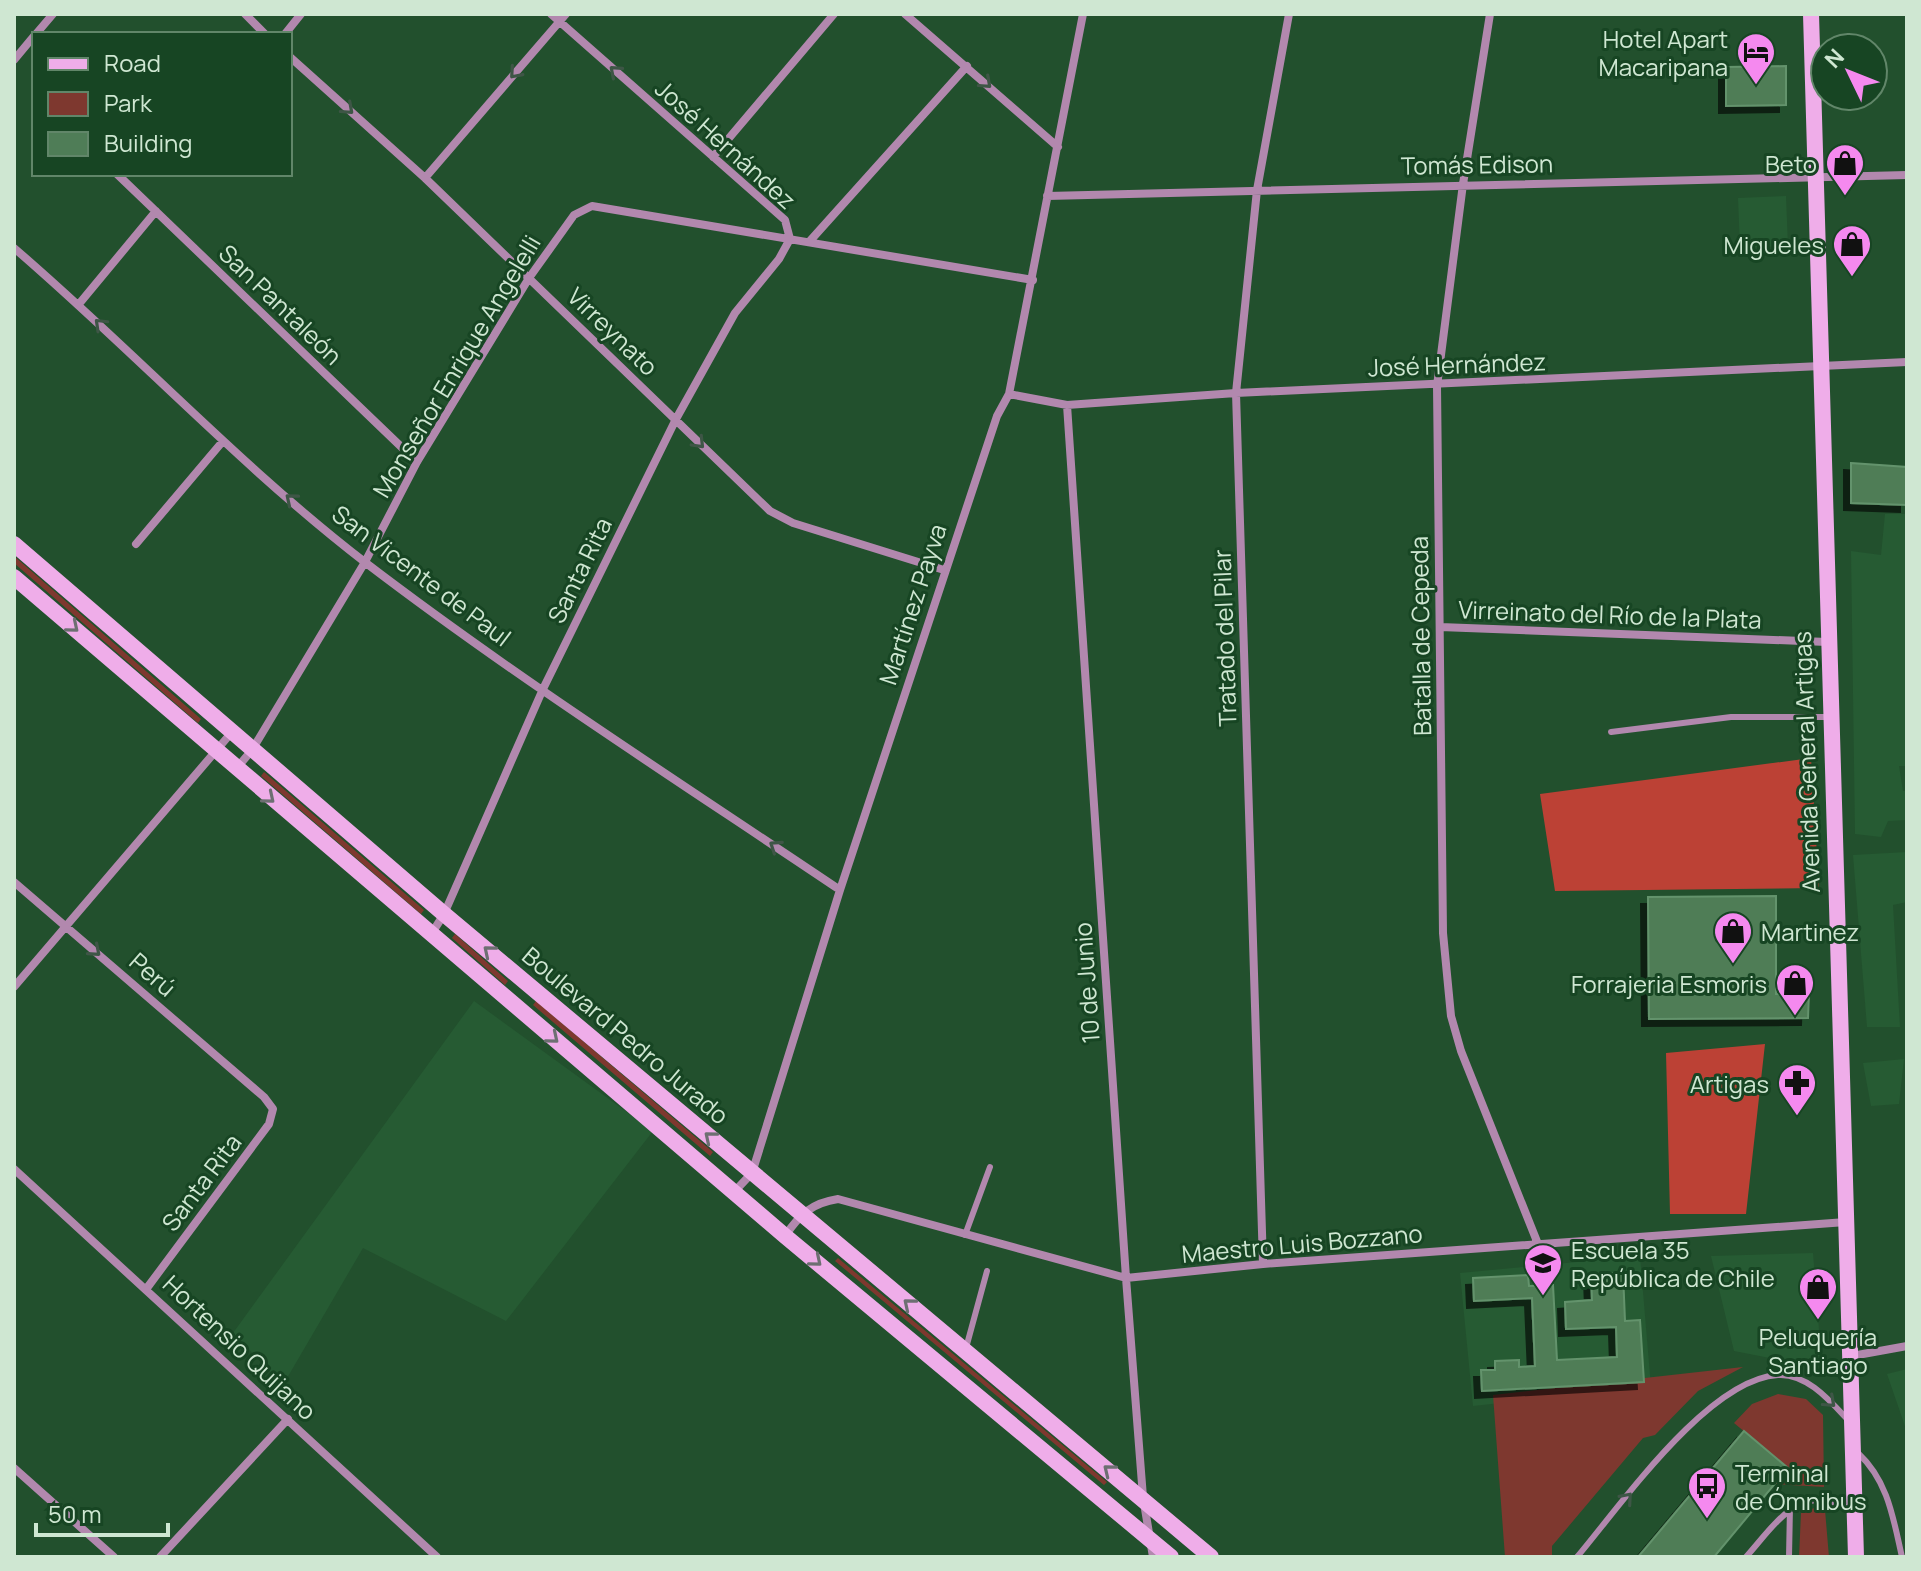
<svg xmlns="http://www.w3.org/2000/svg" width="1921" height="1571" font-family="Manrope,sans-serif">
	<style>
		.built { fill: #265b33 }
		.green { fill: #7e382f }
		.forest { fill: #bc4135 }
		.building { fill: #4f7d57; stroke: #64936c; stroke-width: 2; filter: url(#shadow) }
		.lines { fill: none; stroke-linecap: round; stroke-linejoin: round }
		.lane { stroke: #b288ae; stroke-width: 6 }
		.street { stroke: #b288ae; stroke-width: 8 }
		.secondary { stroke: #efade9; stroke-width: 16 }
		.oneway { stroke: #3e5646 }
		.oneway2 { stroke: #6d6f72 }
		.labels { text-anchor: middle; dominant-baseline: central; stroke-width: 6; stroke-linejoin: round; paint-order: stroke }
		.poi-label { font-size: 24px; fill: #cfe7d2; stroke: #174523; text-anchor: end }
		.street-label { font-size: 24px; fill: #cfe7d2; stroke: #174523 }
	</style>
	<defs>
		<filter id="shadow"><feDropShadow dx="-7" dy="7" stdDeviation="0" flood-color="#0009"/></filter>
	</defs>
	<rect width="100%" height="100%" fill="#22502d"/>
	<path class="built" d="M1786,196L1788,246L1740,248L1738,198Z
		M1885,514H1907V766H1899L1903,791H1907V820L1888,821L1881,837L1855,834L1851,551L1881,555Z
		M1907,852V902L1893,905L1900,1027H1867L1853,855Z
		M474,1001L653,1131L506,1321L363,1248L283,1385L233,1333Z
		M1904,1059L1899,1104L1871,1106L1863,1063Z
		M1813,1253L1822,1368L1734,1351L1711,1256Z
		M1640,1256L1651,1387L1473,1406L1460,1273Z
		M1907,1369V1432L1887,1374Z"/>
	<path class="green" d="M14,556L201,719L198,723L14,563Z
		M264,772L424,910L421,914L261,776Z
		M455,934L508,981L505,985L452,938Z
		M536,1001L713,1152L710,1156L533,1005Z
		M838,1258L1107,1482L1104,1485L835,1261Z
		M1743,1367L1698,1391L1655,1435L1643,1438L1552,1546V1557H1505L1493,1395Z
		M1778,1394L1806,1399L1823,1415L1824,1487L1776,1484L1788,1468L1734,1423L1752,1404Z
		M1817,1507L1825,1510L1829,1557H1799L1801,1513Z"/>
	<path class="forest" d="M1811,758L1819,888L1555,891L1540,794Z
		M1765,1044L1746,1214H1670L1666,1053Z"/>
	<path class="building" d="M1786,66V105L1726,106V67Z
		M1851,463L1907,467V505L1851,503Z
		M1776,896V994L1809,993L1808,1018L1649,1019L1648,897Z
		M1623,1273L1625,1321L1640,1320L1644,1382L1482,1391L1481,1370H1495V1361L1519,1360V1367L1535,1366L1532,1298L1474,1301L1473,1278L1528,1275L1529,1286L1553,1285L1557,1360L1617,1357L1616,1327L1566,1329L1565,1302L1592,1300L1591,1274Z
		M1744,1431L1788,1468L1714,1557H1638Z"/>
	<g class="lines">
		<path class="lane" d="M1611,732L1731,717H1829
			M965,1235L990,1167
			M966,1348L987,1271
			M1858,1453C1888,1481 1893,1517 1902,1557
			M1577,1557C1621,1505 1708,1379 1778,1375C1807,1373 1831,1402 1849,1421
			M1746,1557C1777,1522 1801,1480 1852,1511
			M1789,1557L1790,1507"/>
		<path class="street" d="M245,14L265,34
			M551,14L785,220L790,239
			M905,14L1058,147
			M1490,14L1463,184L1437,386L1443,933L1451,1016L1461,1051L1538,1244
			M36,34L53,14
			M285,34L301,14
			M290,57L425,178L770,511L793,523L944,570
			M14,60L34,36
			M713,157L834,14
			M117,174L417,462
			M425,178L566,14
			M1047,196L1907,175
			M809,242L967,66
			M14,248C133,350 241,467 366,563C518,679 681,783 840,890
			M79,304L156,211
			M1009,394L1067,405L1236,393L1907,362
			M1067,405L1126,1278L1143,1497L1153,1557
			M136,544L223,441
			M1440,627L1827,642
			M236,769L252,750L365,562L417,462L529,278L574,215L592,206L1033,280
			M14,882L264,1097L273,1109L269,1124L147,1288
			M432,933L444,914L543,689L676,419L735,313L779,259L790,239
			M14,987L232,732
			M14,1169L437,1557
			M734,1192L752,1173L840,890L997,416L1009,394L1083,14
			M785,1236C800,1214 812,1203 838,1199L1126,1278L1263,1264L1846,1222
			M1263,1264L1236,393L1257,190L1289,14
			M1852,1356L1907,1346
			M14,1468L114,1557
			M160,1557L288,1419"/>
		<path class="secondary" d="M1811,14L1856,1557
			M14,544L444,914L1211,1557
			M14,577L785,1236L1171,1557"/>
	</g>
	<defs><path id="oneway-chevron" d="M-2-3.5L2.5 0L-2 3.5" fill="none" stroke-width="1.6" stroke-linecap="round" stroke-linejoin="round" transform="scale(2)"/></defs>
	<g class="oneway">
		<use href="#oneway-chevron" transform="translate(615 71) rotate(-139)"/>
		<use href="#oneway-chevron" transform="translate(515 73) rotate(131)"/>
		<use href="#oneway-chevron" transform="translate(986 83) rotate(42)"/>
		<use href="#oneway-chevron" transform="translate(348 109) rotate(42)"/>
		<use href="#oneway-chevron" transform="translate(100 324) rotate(-136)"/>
		<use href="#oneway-chevron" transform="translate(699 443) rotate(46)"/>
		<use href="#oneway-chevron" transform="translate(291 499) rotate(-140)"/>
		<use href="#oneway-chevron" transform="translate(775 846) rotate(-146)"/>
		<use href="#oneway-chevron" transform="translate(95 951) rotate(41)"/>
		<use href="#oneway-chevron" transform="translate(1830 1402) rotate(42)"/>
		<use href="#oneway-chevron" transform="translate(1627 1498) rotate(-49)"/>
	</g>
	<g class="oneway2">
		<use href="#oneway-chevron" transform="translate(73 627) rotate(40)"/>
		<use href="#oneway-chevron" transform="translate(269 798) rotate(40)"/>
		<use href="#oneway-chevron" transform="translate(489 951) rotate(-140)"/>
		<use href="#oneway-chevron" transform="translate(553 1038) rotate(40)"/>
		<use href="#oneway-chevron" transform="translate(710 1137) rotate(-140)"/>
		<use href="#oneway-chevron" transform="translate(816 1261) rotate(40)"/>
		<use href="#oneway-chevron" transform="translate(909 1304) rotate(-140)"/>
		<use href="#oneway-chevron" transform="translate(1109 1470) rotate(-141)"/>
	</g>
	<defs>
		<symbol id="hotel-pin" viewBox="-11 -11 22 30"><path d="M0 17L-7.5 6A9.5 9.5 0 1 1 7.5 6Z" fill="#f589ef" stroke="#174523"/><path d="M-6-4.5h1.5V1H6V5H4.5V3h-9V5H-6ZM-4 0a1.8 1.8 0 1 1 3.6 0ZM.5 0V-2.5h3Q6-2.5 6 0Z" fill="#111"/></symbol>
		<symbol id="shop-pin" viewBox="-11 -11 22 30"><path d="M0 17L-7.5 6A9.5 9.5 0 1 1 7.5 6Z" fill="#f589ef" stroke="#174523"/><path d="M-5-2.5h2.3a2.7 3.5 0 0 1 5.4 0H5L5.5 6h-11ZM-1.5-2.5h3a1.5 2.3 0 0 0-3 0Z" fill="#111"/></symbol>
		<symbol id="pharmacy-pin" viewBox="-11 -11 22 30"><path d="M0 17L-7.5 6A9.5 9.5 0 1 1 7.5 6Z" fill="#f589ef" stroke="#174523"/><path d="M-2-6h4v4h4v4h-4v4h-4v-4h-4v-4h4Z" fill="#111"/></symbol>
		<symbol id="school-pin" viewBox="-11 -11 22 30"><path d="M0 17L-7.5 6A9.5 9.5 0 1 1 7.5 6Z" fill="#f589ef" stroke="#174523"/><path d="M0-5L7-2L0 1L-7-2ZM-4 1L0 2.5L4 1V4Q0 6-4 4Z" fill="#111"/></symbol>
		<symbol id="bus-pin" viewBox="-11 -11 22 30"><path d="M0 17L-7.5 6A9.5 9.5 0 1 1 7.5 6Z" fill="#f589ef" stroke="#174523"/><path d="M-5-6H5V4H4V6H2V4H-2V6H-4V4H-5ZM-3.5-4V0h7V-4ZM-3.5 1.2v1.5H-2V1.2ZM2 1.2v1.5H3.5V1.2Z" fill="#111"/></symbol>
	</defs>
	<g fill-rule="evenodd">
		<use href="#hotel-pin" x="1734" y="30" width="44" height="60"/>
		<use href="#shop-pin" x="1823" y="141" width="44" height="60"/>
		<use href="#shop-pin" x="1830" y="222" width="44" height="60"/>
		<use href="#shop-pin" x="1711" y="909" width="44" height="60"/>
		<use href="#shop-pin" x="1773" y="961" width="44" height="60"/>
		<use href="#pharmacy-pin" x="1775" y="1061" width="44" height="60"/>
		<use href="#school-pin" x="1521" y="1241" width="44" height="60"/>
		<use href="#shop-pin" x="1796" y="1265" width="44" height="60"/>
		<use href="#bus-pin" x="1685" y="1464" width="44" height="60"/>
	</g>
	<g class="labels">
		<g class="poi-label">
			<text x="1728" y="38">Hotel Apart<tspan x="1728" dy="28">Macaripana</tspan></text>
			<text x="1817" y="163">Beto</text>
			<text x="1824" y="244">Migueles</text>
			<text x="1761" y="931" text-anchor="start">Martinez</text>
			<text x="1767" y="983">Forrajeria Esmoris</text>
			<text x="1769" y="1083">Artigas</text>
			<text x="1571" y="1249" text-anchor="start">Escuela 35<tspan x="1571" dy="28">República de Chile</tspan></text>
			<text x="1818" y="1336" text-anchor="middle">Peluquería<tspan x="1818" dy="28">Santiago</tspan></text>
			<text x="1735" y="1472" text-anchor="start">Terminal<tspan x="1735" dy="28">de Ómnibus</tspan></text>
		</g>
		<g class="street-label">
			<text transform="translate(726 144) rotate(42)">José Hernández</text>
			<text transform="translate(1477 164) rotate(-1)">Tomás Edison</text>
			<text transform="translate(281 304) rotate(44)">San Pantaleón</text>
			<text transform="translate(613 331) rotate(44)">Virreynato</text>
			<text transform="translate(1457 364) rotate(-2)">José Hernández</text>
			<text transform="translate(456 366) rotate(-59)">Monseñor Enrique Angelelli</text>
			<text transform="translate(579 570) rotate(-64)">Santa Rita</text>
			<text transform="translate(422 575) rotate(37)">San Vicente de Paul</text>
			<text transform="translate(912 604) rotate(-72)">Martínez Payva</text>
			<text transform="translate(1610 614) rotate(2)">Virreinato del Río de la Plata</text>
			<text transform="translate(1420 636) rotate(-91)">Batalla de Cepeda</text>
			<text transform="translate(1224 638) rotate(-92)">Tratado del Pilar</text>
			<text transform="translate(1806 762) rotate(-92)">Avenida General Artigas</text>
			<text transform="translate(153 974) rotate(41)">Perú</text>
			<text transform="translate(1086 983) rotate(-94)">10 de Junio</text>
			<text transform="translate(626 1035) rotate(40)">Boulevard Pedro Jurado</text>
			<text transform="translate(201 1182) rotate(-53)">Santa Rita</text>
			<text transform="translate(1302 1243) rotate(-5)">Maestro Luis Bozzano</text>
			<text transform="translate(240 1347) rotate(43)">Hortensio Quijano</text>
		</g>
	</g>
	<rect width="1921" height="1571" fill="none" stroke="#cfe7d2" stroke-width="32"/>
	<rect x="32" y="32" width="260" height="144" fill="#174523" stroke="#618669" stroke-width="2"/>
	<rect x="48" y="58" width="40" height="12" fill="#efade9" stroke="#618669" stroke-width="2"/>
	<text x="104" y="72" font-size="24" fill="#cfe7d2">Road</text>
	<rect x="48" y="92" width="40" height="24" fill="#7e382f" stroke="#618669" stroke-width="2"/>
	<text x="104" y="112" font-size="24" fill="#cfe7d2">Park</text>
	<rect x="48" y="132" width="40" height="24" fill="#4f7d57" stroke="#618669" stroke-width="2"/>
	<text x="104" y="152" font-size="24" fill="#cfe7d2">Building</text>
	<g transform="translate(1849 72) rotate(313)"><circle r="38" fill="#174523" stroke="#618669" stroke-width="2"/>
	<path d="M0-6L14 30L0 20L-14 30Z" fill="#f589ef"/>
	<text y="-12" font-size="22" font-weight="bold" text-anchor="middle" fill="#cfe7d2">N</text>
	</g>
	<path d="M36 1523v12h132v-12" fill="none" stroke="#cfe7d2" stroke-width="4"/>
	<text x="48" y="1523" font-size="24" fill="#cfe7d2" stroke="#174523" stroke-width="6" paint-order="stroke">50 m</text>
</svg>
